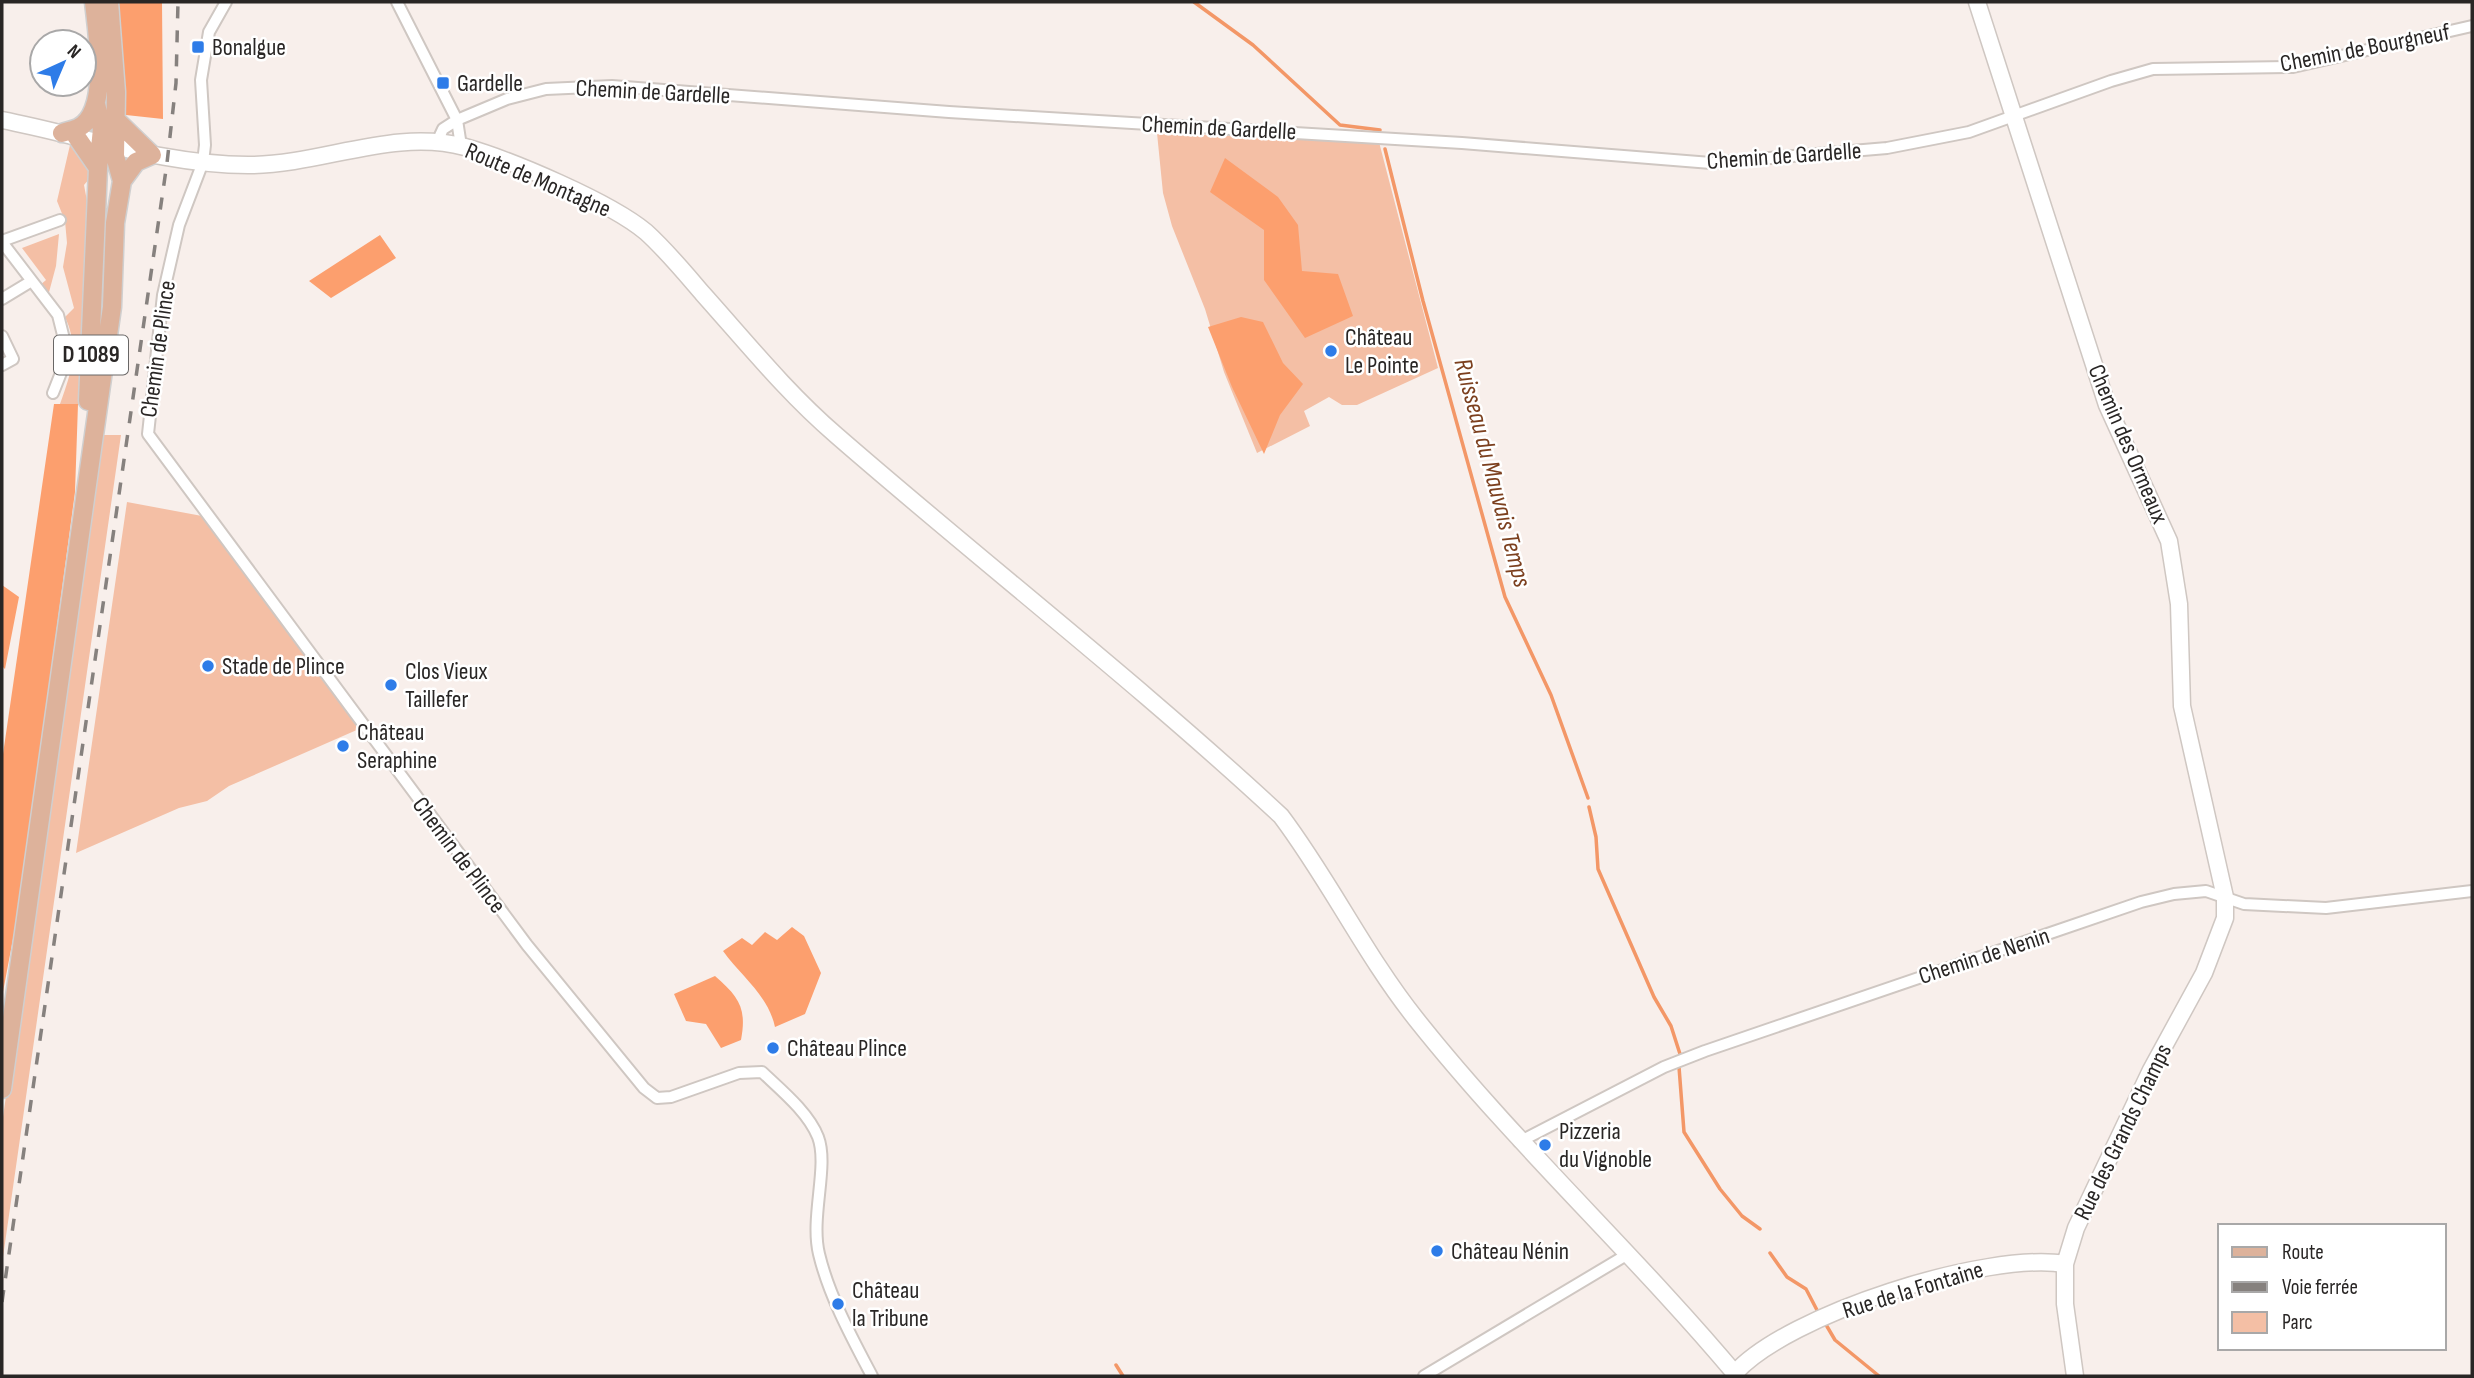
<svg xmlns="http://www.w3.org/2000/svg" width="2474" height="1378" font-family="'Sofia Sans Condensed',sans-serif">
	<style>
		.green { fill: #f4bfa5 }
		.forest { fill: #fc9f6e }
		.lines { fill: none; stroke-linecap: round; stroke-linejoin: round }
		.stream { stroke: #f39767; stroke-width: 3.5 }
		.street-casing { stroke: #cfc7c2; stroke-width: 14 }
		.secondary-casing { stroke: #cfc7c2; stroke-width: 19 }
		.primary-casing { stroke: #d0cfcf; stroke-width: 21 }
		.street { stroke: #fff; stroke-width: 10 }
		.secondary { stroke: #fff; stroke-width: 16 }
		.primary { stroke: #ddb29b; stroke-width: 18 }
		.rail { stroke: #86817e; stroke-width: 3.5; stroke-dasharray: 12 12; stroke-linecap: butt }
		.poi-dot { fill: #2e7ce8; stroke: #fff; stroke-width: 2.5 }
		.labels { text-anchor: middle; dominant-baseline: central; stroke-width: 5; stroke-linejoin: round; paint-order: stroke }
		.shield { fill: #fff; stroke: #696766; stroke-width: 2 }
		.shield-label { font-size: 23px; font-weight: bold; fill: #292625 }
		.poi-label { font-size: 24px; fill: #292625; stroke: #fff; text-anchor: start }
		.street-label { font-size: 24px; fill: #292625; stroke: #fff }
		.water-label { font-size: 26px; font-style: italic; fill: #7c401f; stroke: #fff }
	</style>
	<rect width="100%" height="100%" fill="#f8efeb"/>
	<path class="green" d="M1157,133L1379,142L1438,368L1357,405H1342L1329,397L1304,411L1310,426L1257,453L1224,372L1205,309L1172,226L1163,193Z
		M70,145L82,162H87L90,178L84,185L87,201L94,205L83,405L60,404C71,373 80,349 65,317L74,308L63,267L67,243L65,221L57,201Z
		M59,234L56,266L48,296L39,286L46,280L22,248Z
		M100,435H121L2,1264V1124Z
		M127,502L202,516L359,729L229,786L207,801L179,808L76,853Z"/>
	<path class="forest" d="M113,2H162L163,119L126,115Z
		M1225,158L1278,197L1298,225L1302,271L1338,274L1353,316L1305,338L1264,280V230L1210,192Z
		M380,235L396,258L331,298L309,281Z
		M1241,317L1263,322L1283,363L1303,384L1280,415L1264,454L1232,387L1208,327Z
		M54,404H78L75,492L20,902L2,997V761Z
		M2,585L19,597L5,669L2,666Z
		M792,927L804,936L821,973L805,1014L775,1027C768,995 741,976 723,951L742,938L752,945L765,932L777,940Z
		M715,976C739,997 747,1008 741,1040L721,1048L706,1024L686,1021L674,994Z"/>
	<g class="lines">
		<path class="stream" d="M1194,2L1253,45L1340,125L1380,130
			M1385,149L1423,301L1505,597L1551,695L1588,798
			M1589,807L1596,837L1598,869L1654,997L1671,1026L1680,1054
			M1679,1067L1684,1132L1720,1189L1742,1216L1760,1229
			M1770,1253L1787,1277L1806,1289L1818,1312
			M1825,1323L1835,1340L1879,1376
			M1116,1365L1123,1376"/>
		<defs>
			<path id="street" d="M226,2L209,32L201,80L205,145L203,162L179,225L163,295L148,434L527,945L644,1088L657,1098L671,1097L739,1073L762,1072C781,1090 808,1112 818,1137C829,1166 810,1217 819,1254C829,1296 852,1338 872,1376
				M397,2L457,120L461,146
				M437,142L443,129L457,120L507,99L546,89L612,86L949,112L1462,143L1711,163L1887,148L1969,132L2111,81L2153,69L2293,67L2472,26
				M2,241L60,220
				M2,242L58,315L68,355L53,393
				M2,299L30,282
				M2,336L13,359L2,365
				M1519,1142L1664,1067L1705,1051L2141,902L2174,894L2206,891L2244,904L2326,908L2472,891
				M1424,1376L1628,1254"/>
			<path id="secondary" d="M1977,2L2107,405L2169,541L2179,604L2182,706L2225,897V918L2204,973L2151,1070L2076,1228L2065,1264V1304L2075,1376
				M2,120C84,136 167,166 252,165C323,164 395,128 465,147C511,160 610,202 646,232C667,251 685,273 703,294C746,342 787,393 836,435C983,563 1138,683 1281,816C1330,881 1365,955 1416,1019C1516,1145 1634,1253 1737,1376
				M1735,1373C1788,1314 1987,1251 2065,1264"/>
			<path id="primary" d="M116,120L152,155L136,162L122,181
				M62,133C67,131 74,130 78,128C111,112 97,31 94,2
				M76,136L98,168
				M88,401L98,168L102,129L96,104
				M2,1089L112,307L115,223L122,181L115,156L116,92L109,2"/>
		</defs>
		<use href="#street" class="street-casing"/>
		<use href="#secondary" class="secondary-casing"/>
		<use href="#primary" class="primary-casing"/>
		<use href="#street" class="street"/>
		<use href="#secondary" class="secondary"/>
		<use href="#primary" class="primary"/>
		<path class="rail" d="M2,1302L167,163L176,83L178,2"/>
	</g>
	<g class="poi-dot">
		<rect x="191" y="40" width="14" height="14" rx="3.5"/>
		<rect x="436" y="76" width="14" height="14" rx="3.5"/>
		<circle cx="1331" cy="351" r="7"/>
		<circle cx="208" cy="666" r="7"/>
		<circle cx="391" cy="685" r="7"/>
		<circle cx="343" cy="746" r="7"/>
		<circle cx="773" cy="1048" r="7"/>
		<circle cx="1545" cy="1145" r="7"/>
		<circle cx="1437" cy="1251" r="7"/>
		<circle cx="838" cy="1304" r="7"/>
	</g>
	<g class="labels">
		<rect class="shield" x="54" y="335.5" width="74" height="39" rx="5"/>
		<g class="shield-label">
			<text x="91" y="355">D 1089</text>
		</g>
		<g class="poi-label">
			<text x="212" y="47">Bonalgue</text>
			<text x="457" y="83">Gardelle</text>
			<text x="1345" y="337">Château<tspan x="1345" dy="28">Le Pointe</tspan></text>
			<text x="222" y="666">Stade de Plince</text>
			<text x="405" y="671">Clos Vieux<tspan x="405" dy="28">Taillefer</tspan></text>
			<text x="357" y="732">Château<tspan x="357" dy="28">Seraphine</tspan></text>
			<text x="787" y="1048">Château Plince</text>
			<text x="1559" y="1131">Pizzeria<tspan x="1559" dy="28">du Vignoble</tspan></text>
			<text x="1451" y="1251">Château Nénin</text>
			<text x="852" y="1290">Château<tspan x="852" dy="28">la Tribune</tspan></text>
		</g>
		<g class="street-label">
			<text transform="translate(2365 48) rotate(-11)">Chemin de Bourgneuf</text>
			<text transform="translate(653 92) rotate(3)">Chemin de Gardelle</text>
			<text transform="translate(1219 128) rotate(3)">Chemin de Gardelle</text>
			<text transform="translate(1784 156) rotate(-4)">Chemin de Gardelle</text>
			<text transform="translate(538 180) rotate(23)">Route de Montagne</text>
			<text transform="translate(158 349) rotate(-82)">Chemin de Plince</text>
			<text transform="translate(2128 444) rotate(67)">Chemin des Ormeaux</text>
			<text transform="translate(459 855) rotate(53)">Chemin de Plince</text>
			<text transform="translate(1984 956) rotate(-18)">Chemin de Nenin</text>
			<text transform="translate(2123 1132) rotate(-64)">Rue des Grands Champs</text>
			<text transform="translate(1913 1290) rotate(-17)">Rue de la Fontaine</text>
		</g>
		<g class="water-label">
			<text transform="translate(1492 473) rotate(75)">Ruisseau du Mauvais Temps</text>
		</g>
	</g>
	<rect width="2474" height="1378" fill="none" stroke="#292625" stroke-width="7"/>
	<rect x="2218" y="1224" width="228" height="126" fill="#ffffff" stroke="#a9a8a8" stroke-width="2"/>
	<rect x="2232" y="1247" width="35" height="10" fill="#ddb29b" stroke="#a9a8a8" stroke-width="2"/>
	<text x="2282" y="1259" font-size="21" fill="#292625">Route</text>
	<rect x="2232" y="1282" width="35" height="10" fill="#86817e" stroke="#a9a8a8" stroke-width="2"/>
	<text x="2282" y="1294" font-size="21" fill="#292625">Voie ferrée</text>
	<rect x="2232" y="1312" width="35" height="21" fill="#f4bfa5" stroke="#a9a8a8" stroke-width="2"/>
	<text x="2282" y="1329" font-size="21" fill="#292625">Parc</text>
	<g transform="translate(63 63) rotate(44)"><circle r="33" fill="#ffffff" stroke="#a9a8a8" stroke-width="2"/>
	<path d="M0-5L12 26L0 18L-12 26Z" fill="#2e7ce8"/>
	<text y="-10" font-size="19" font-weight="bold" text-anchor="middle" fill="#292625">N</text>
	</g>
</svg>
